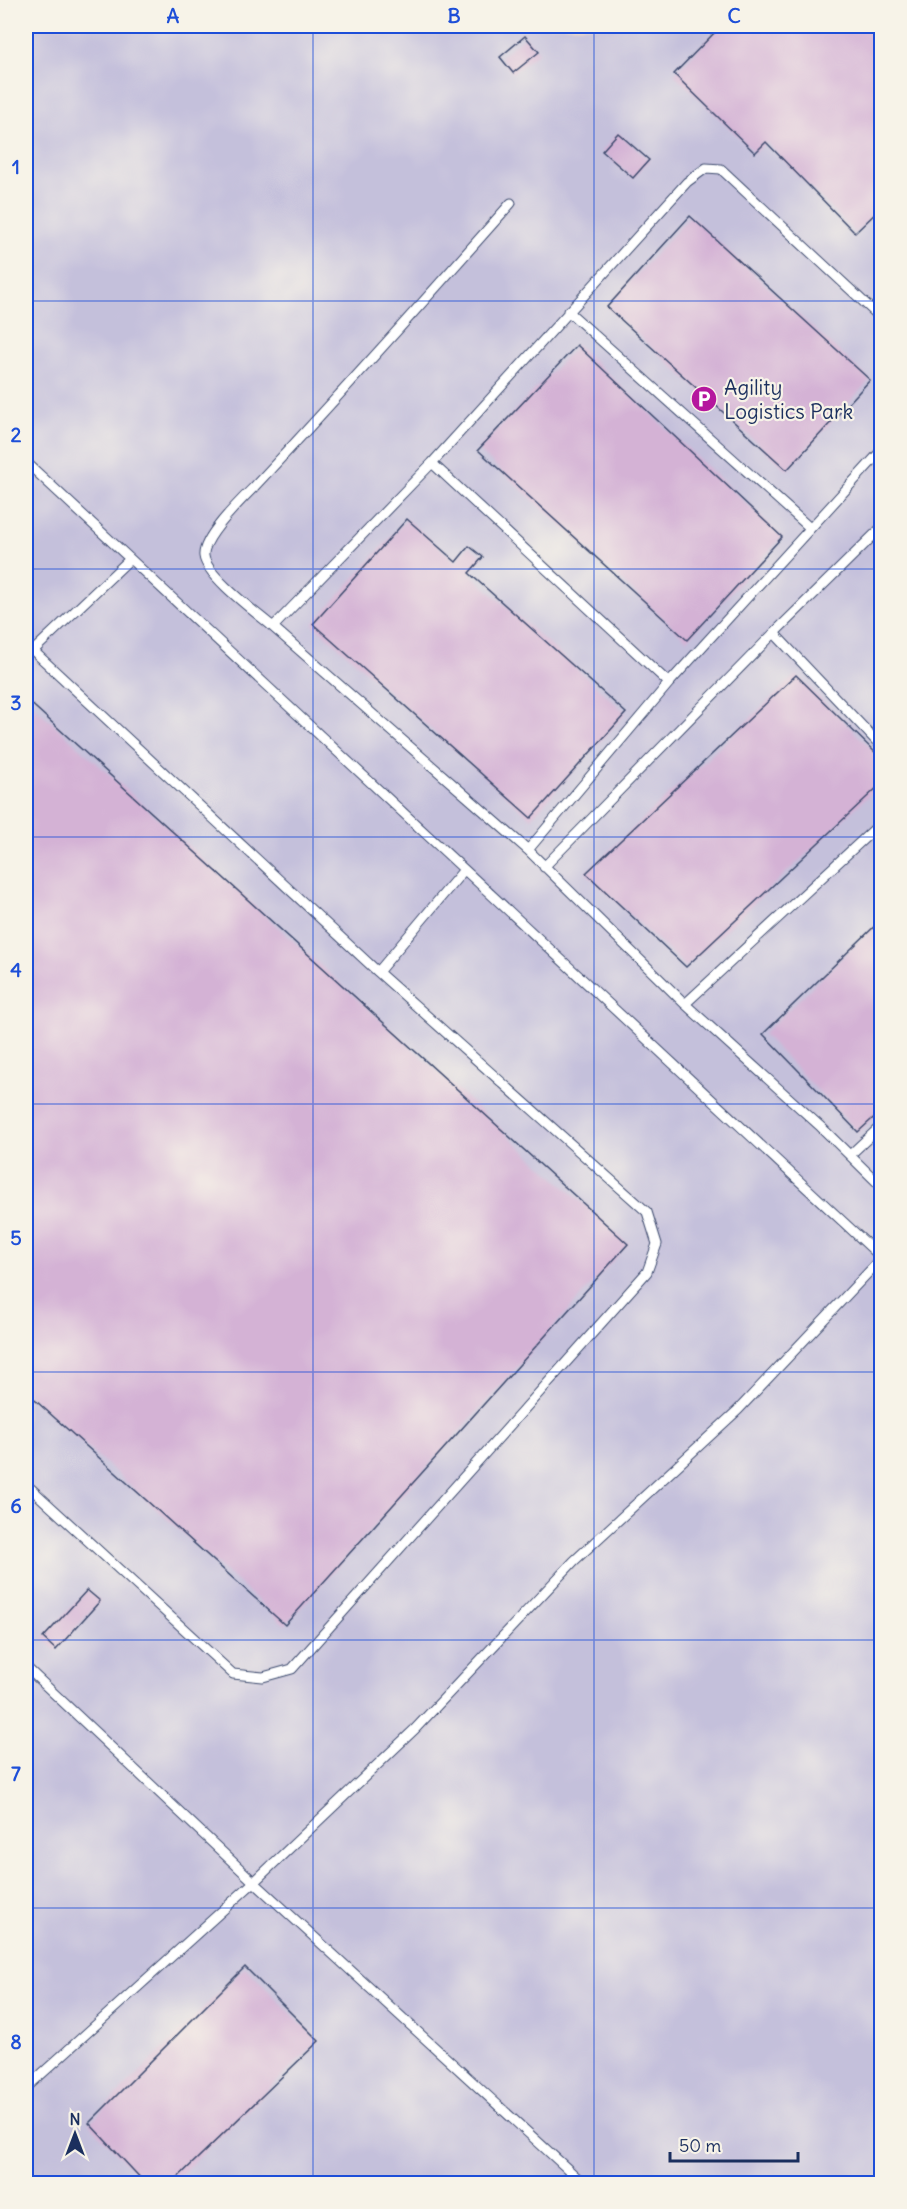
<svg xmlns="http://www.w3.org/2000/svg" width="907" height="2209" font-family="Delius,sans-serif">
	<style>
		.industrial { fill: #c4c0db }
		.building { fill: #d4b2d5 }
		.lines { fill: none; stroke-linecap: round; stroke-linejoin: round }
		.lane-casing { stroke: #3c496d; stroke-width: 11 }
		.lane { stroke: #fff; stroke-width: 9 }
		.grid { fill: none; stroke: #1d4ed8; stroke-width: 1.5; stroke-opacity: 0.55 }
		.labels { text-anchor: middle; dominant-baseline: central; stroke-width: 4.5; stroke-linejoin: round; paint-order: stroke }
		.poi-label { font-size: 21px; fill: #1b2f5e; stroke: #f7f3e8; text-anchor: start }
		.neatline { fill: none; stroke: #1d4ed8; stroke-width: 2 }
		.grid-label { font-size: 20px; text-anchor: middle; font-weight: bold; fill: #1d4ed8 }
	</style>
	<rect width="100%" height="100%" fill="#f7f3e8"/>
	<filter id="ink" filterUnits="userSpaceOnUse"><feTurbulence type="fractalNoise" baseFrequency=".0167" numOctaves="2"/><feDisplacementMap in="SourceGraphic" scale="12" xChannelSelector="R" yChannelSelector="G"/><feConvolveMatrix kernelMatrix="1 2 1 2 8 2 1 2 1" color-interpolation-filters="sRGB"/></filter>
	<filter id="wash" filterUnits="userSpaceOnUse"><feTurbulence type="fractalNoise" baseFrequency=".008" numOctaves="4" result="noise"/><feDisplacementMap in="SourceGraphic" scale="24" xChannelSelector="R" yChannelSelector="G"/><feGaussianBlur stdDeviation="1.35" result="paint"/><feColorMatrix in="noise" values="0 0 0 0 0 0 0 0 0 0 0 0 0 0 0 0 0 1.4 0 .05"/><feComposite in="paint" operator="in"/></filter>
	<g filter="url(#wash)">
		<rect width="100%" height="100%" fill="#f4dbbf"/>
		<path class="industrial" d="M26,26H881V2183H26Z"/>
		<g id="blocks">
			<path class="building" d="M721,26H882V207L855,233L766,142L755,153L674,74Z
				M525,36L539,52L513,73L500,57Z
				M618,133L649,160L633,178L602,151Z
				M690,216L870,380L787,470L607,307Z
				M577,345L782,537L687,640L478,450Z
				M407,519L456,562L469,546L483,557L469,573L626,713L531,818L313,624Z
				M796,675L882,759V783L686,967L586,873Z
				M26,699L628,1244L285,1625L26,1392Z
				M882,919V1110L858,1132L763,1034Z
				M87,1590L100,1601L56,1650L43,1638Z
				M245,1967L319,2041L171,2184H146L89,2123Z"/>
		</g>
	</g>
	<g filter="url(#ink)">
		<use href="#blocks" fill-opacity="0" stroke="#3c496d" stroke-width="1.5"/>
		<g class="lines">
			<defs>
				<path id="lane" d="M568,311L810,528
					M882,319L721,169L706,168L687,182L432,463L273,627L528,850L669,683L882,450
					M26,462L882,1258
					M432,463L669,683
					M273,627C258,614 206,576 204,556C202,538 241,500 254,487C341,394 426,299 511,203
					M774,633L882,527
					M26,644L378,972
					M33,651L130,559
					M528,850L685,1004L821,1127L882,1187
					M544,867L774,633L882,747
					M685,1004L882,822
					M850,1155L882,1125
					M26,1484L233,1674L263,1677L292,1669L647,1272L657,1244L647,1212L378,972L463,871
					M26,1667L254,1882L584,2184
					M26,2088L254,1882L415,1729L574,1561L738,1410L882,1258"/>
			</defs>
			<use href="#lane" class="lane-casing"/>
			<use href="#lane" class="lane"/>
		</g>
	</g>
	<path class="grid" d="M313,26V2184M594,26V2184M26,301H882M26,569H882M26,837H882M26,1104H882M26,1372H882M26,1640H882M26,1908H882"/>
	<defs>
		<symbol id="parking-disc" viewBox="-11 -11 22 22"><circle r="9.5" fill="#b5179e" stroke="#f7f3e8"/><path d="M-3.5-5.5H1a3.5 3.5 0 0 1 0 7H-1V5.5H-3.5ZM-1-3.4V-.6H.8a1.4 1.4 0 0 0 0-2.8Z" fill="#fff"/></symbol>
	</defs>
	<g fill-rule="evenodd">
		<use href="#parking-disc" x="689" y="384" width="30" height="30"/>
	</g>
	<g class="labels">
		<g class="poi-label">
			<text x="724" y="387">Agility<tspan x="724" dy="24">Logistics Park</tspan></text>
		</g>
	</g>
	<rect width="907" height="2209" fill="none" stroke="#f7f3e8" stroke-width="66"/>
	<g transform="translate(75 2134)" stroke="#f7f3e8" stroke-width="4.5" paint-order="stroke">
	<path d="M0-4.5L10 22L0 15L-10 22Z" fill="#1b2f5e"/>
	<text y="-9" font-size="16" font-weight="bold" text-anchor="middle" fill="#1b2f5e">N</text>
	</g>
	<path d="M670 2152v9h128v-9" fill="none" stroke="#1b2f5e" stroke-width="3"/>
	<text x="679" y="2152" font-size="18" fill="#1b2f5e" stroke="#f7f3e8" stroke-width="4.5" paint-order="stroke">50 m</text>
	<rect x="33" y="33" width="841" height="2143" class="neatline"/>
	<g class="grid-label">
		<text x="173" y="23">A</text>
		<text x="454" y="23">B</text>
		<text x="734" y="23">C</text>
		<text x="16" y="174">1</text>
		<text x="16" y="442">2</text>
		<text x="16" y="710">3</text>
		<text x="16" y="977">4</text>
		<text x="16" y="1245">5</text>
		<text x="16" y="1513">6</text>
		<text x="16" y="1781">7</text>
		<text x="16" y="2049">8</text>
	</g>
</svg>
